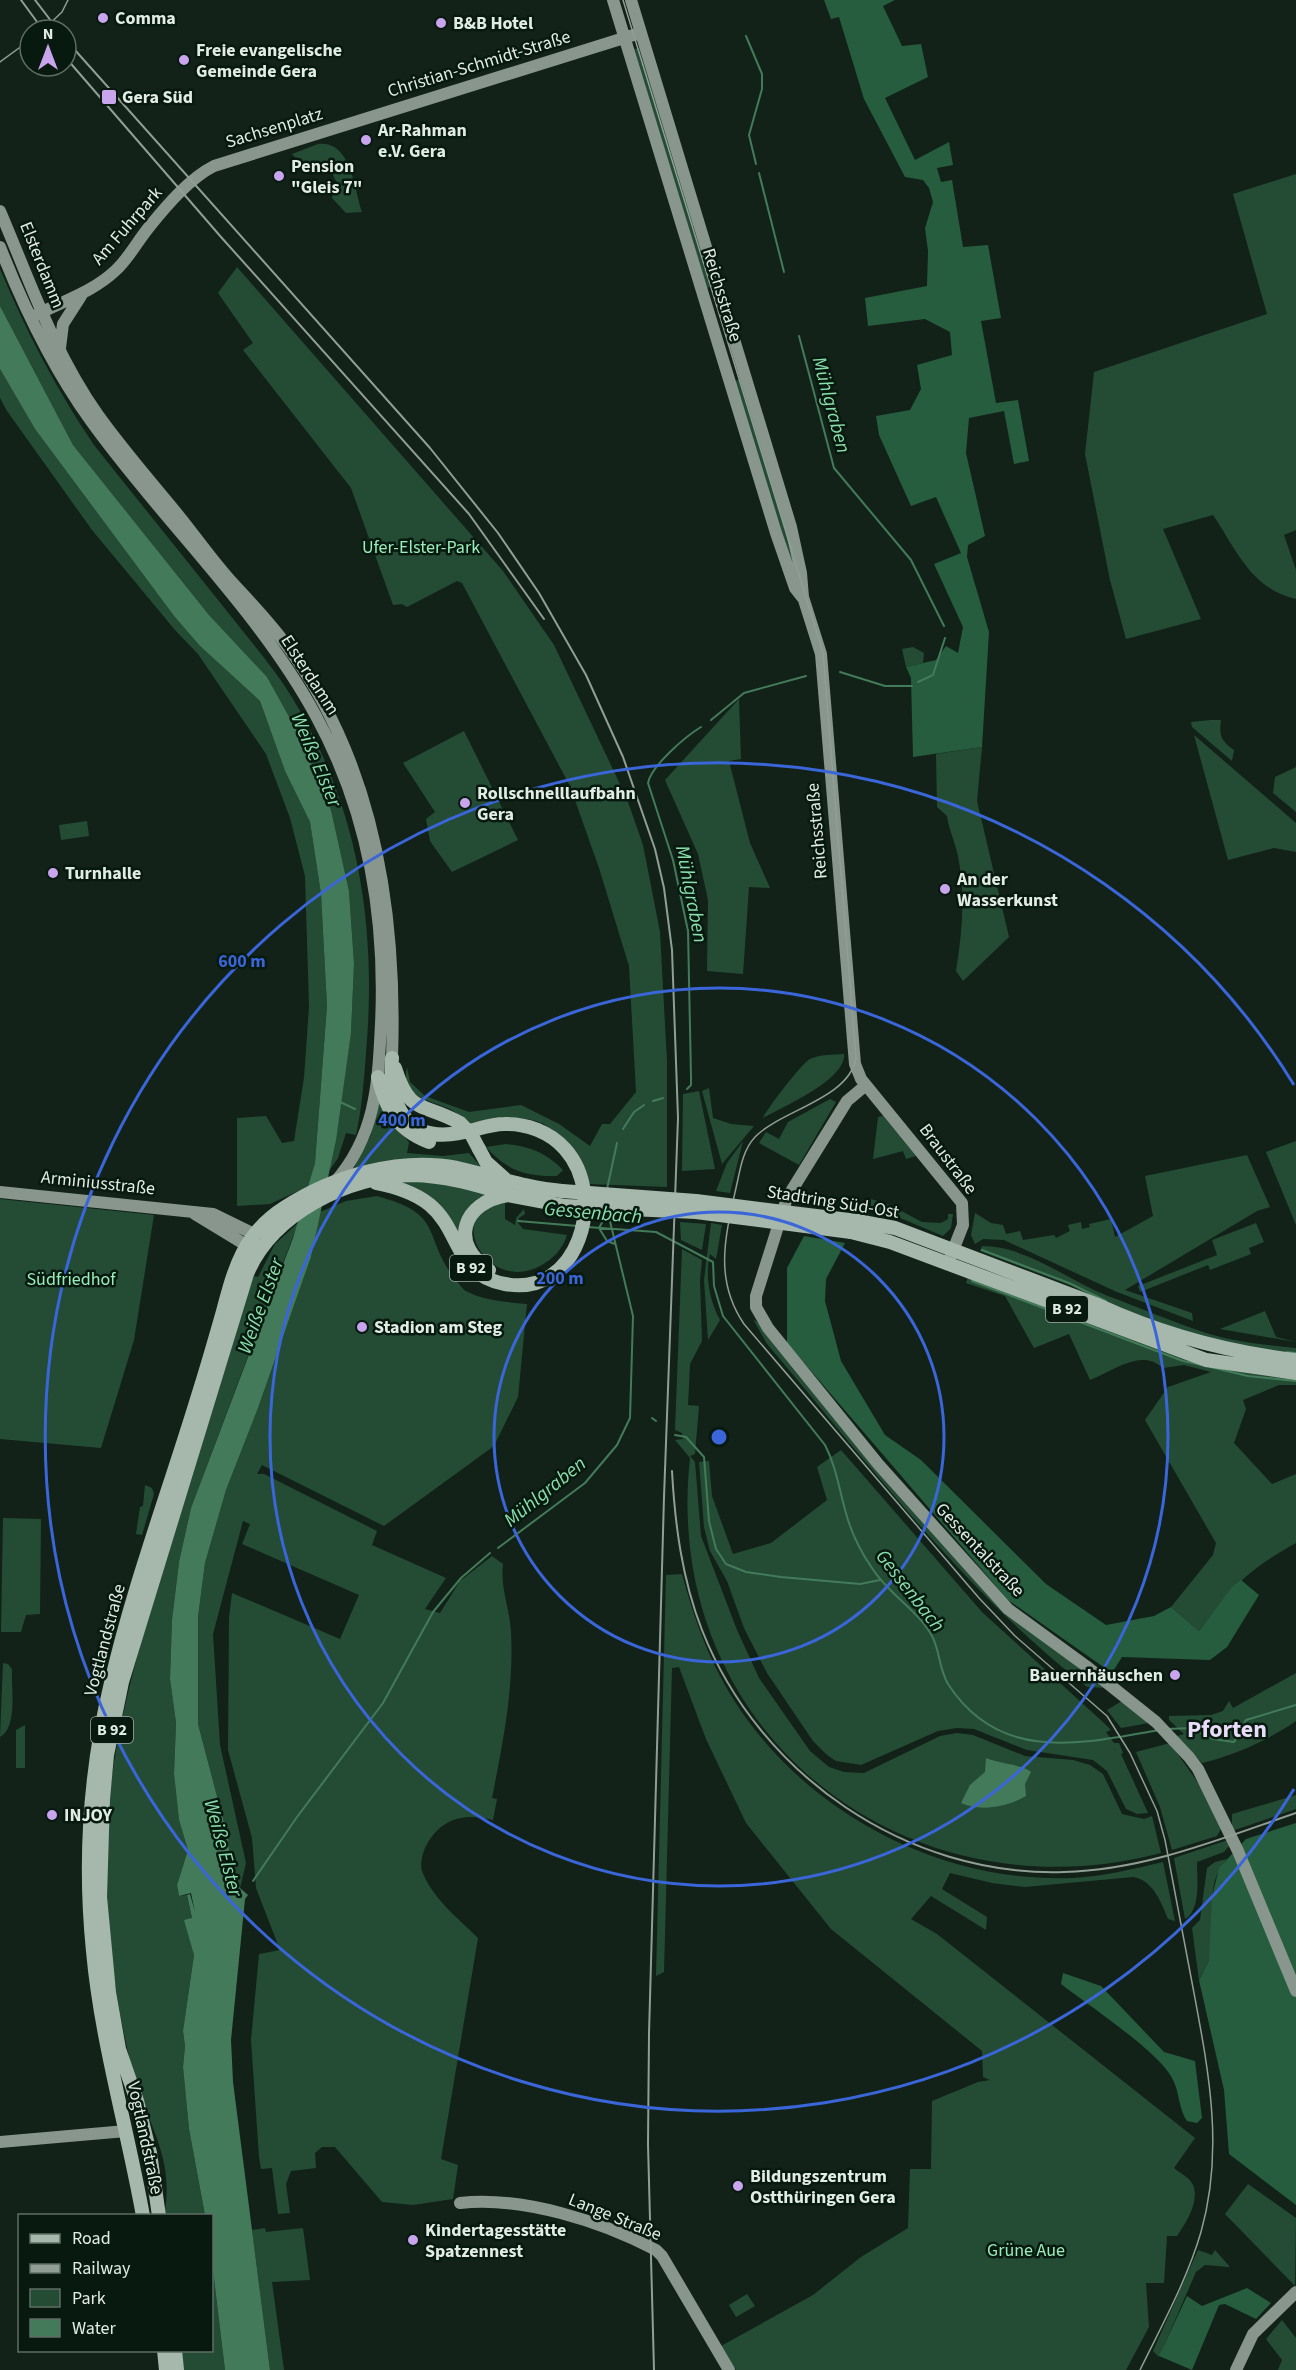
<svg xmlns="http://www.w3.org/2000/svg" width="1296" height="2370" font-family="'Source Sans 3',sans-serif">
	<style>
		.green { fill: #244c35 }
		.forest { fill: #255d3e }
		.water { fill: #437b5a }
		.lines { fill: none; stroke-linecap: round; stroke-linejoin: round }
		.stream { stroke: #437b5a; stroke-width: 2 }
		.secondary { stroke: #88968d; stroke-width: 12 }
		.primary { stroke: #a6b7ac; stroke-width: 14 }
		.tram { stroke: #919e96; stroke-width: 1.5 }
		.rail { stroke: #919e96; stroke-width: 2 }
		.primary-bridge { stroke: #a6b7ac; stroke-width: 14 }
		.ring { fill: none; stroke: #3a66da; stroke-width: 3 }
		.poi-dot { fill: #c9a5ee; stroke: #08190f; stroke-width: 2 }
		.labels { text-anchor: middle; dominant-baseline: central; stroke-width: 5; stroke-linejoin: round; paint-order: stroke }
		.shield { fill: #08190f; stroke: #a0ada5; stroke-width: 1.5 }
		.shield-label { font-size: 16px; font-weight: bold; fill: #e1ece5 }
		.poi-label { font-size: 18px; font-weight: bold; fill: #e1ece5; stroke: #08190f; text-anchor: start }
		.street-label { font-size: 18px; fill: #e1ece5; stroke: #08190f }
		.park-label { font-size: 18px; fill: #99edba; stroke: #08190f }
		.water-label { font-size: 20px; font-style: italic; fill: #8adeac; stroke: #08190f }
		.district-label { font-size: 24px; font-weight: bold; fill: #e9dcf8; stroke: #08190f }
		.centre { fill: #3a66da; stroke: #08190f; stroke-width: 3 }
		.ring-label { font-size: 18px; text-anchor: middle; font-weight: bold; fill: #3a66da; stroke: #08190f; stroke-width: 5; stroke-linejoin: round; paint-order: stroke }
	</style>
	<rect width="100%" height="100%" fill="#122218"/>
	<path class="green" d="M639,48L696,225L692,226L710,287L707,288L634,49Z
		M318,144C351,140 354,188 362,212L346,213L332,198L337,183L332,173L322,167L308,172L292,154Z
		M1296,174V530L1284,535L1296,570V599C1251,589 1236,549 1213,515L1163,529L1201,619L1126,639L1110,580L1085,454L1094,372L1267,314L1233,194Z
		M237,267L503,571L554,645L627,799L643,845L660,932L667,1061V1187L588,1184C578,1169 565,1142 552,1130C532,1112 494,1118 470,1123C464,1118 457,1113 450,1109C429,1100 400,1097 407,1067L410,1082L425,1096L469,1112L521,1105L559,1124L590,1146L602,1124H610L636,1092L629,966L599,868L570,786L462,583L457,581L407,607L402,604L393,605L351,488L243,350L253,343L218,293Z
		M0,269C26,331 56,389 94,445C136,498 179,551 222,605C246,636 272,665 293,699C359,809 377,927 366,1053C364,1080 362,1108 356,1135L346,1133L338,1158L329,1171L351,1033L354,964L349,891L331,810L301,738L267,677L209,615L73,445L0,306Z
		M0,369L35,429L174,616L200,646L260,701L285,771L310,822L321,894L327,1006L315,1163L309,1186L270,1204L237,1206V1118L266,1116L282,1143L294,1141L304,1078L309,1007L305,876L290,818L266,754L198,654L175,630L92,530L7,411L0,398Z
		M744,378L790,526L799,585L732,382Z
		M913,647L924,653L923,663L906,667L902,649Z
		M739,699L741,759L729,761L750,843L770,888L749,887L743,974L707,971L708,900L698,854L665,780Z
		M1211,720H1221C1219,736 1221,741 1234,750L1232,761L1192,727L1191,722Z
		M464,731L518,840L452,872L430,841L426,819L435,812L403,763Z
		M1194,735L1296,823V852L1274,848L1228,860Z
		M982,747L977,801L1009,937L963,981L956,971C962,933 966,895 958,856C955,842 949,830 947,816L937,807L936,754Z
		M1296,767V812L1273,793L1275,777Z
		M87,821L89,836L61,840L59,825Z
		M844,1054C846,1080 784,1106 763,1118C766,1110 802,1063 810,1059C821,1054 833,1055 844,1054Z
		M709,1088L713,1118L731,1124L754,1126L722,1164L702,1091Z
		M699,1091L715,1169L682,1171L683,1094Z
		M830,1099L836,1102L799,1165L759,1143L766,1132L779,1139L788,1122Z
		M380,1100L386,1116L409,1142L407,1153L443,1156L469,1153L484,1170C441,1154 398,1164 353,1170L370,1137Z
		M883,1116L916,1156L906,1159L903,1151L873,1159L878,1117Z
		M743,1141L730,1193L716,1191L727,1163Z
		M1296,1141V1225L1266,1152Z
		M506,1144C529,1146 547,1153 563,1170L557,1176C524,1176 508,1171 486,1147Z
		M1247,1155L1270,1207L1257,1211L1125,1290L1192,1313L1193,1321L1117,1292L1004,1240L983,1239L975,1244L971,1235L975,1213L991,1223L1003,1225L1006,1234L1020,1231L1023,1240L1054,1235L1056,1238L1070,1231L1068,1225L1081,1222L1082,1229L1090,1227L1089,1224L1111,1219L1115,1237L1153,1216L1145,1176Z
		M404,1180H424L491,1194L482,1199L463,1250L403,1184Z
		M377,1196C446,1215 421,1234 455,1279C459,1283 462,1290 468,1292C486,1301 507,1302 527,1304L518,1397L494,1446L384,1526L262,1465L257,1474H264L377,1531L372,1545L446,1578L425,1609L440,1613L460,1581L492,1556L503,1564C500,1588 510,1609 511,1632C514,1689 503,1742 492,1798L497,1799L493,1820C463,1812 439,1819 425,1848C422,1855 420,1864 422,1871C432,1898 458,1918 478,1938L441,2159L458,2165L453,2199L413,2205L382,2202L335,2147H322L315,2153L316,2168L291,2171L286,2184L290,2213L278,2214L272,2168L261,2169L259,2157L251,2040L259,1954L280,1950L256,1888L252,1838L228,1750L229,1618L232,1593L340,1639L359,1595L242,1544L250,1524L243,1521L213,1634L220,1745L246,1863L240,1888L230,1864L228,1838L198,1724V1617L205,1563L226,1490L258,1408L311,1257L320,1212L346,1201Z
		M0,1199L154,1215L134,1340L101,1448L0,1439Z
		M871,1199L890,1205L922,1222L941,1223L948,1219V1214H953L951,1228L943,1236L893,1215L871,1211Z
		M505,1203V1219L515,1225L516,1218L524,1209L525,1214L519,1218L518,1223L523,1229L567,1235C563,1249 553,1259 540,1266C486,1295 441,1209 505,1203Z
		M680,1222L706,1224L702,1250L681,1240Z
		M298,1223L191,1508L179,1562L172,1620L170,1679L176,1723L174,1774L179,1820L188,1850L177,1885L179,1896L187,1895L192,1919L185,1920L194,1955L183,2031L185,2046L183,2067L189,2129L205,2215L164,2216C176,2157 146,2123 132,2069C115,2000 106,1932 106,1861C106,1751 139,1646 171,1543C197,1459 223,1375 248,1291L254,1276L258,1277L275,1244Z
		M711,1223L722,1225L716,1259L710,1254C705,1275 709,1300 720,1320L708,1340L704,1280Z
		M1256,1223L1264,1242L1249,1248L1251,1254L1210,1270L1208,1265L1140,1292L1138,1286L1217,1255L1212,1240Z
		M982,1246C1027,1246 1067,1280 1108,1296C1140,1308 1173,1322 1206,1333C1235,1342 1266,1345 1296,1348V1355L1221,1344L1119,1310L1072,1286L980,1251Z
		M682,1249L702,1260L700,1280L702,1341L690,1364L688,1405L699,1406L695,1454L690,1456L695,1462L701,1536L737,1630L759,1678L810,1751L829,1767L844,1772L864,1773L940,1736L957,1733L973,1735L1025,1756L1073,1760L1090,1765L1103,1774L1122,1814L1144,1819L1152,1816L1161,1853C903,1921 660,1730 690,1458L675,1440L683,1439L682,1433L675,1430Z
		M968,1277L1130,1336L1296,1378V1385H1279L1243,1400L1246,1409L1234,1443L1272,1484L1296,1474V1543C1247,1570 1232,1587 1199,1631L1171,1607L1213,1555L1216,1543L1145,1420L1168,1387L1211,1372L1184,1365L1163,1368C1142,1348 1114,1370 1090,1380L1069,1334L1034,1348L1005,1296L966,1283Z
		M1265,1311L1276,1337L1296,1342L1220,1329Z
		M753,1319L761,1325L978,1581L1109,1688L1087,1687L1082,1683C961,1588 867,1461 767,1344Z
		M841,1450L982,1612L1104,1723L1111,1730L1106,1732L1114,1743H1119L1123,1753L1121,1754L1148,1813L1137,1814L1126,1809L1107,1771L1093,1760L1027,1750L974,1729L957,1728L938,1731L861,1765L836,1761L827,1755L813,1741L767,1673L744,1628L727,1581L710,1551L704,1527L699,1462L709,1461L712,1496L733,1554L771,1543L827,1500L817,1467Z
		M145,1485L152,1488L154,1494L142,1535L136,1534L140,1507L143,1506Z
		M3,1518L41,1519L40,1614L26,1615L21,1632H1Z
		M682,1574C692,1610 703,1644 720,1676C787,1803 931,1884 1073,1878C1104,1876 1134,1869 1163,1862L1175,1921L1168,1919C1161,1902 1153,1880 1133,1877L1025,1887L992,1883L950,1873L942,1889L987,1917L986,1930L931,1896L911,1919L937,1934L1195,2138L1174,2168C1180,2173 1190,2178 1193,2185C1200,2201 1186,2223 1177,2236H1167L1164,2283H1146L1149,2327L1126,2370H736L721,2346L813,2295L861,2257L908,2228L910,2169H931L932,2101L978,2082L990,2080L983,2077L982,2051L831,1929L746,1823L706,1739L679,1667L672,1668L664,1972L656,1976L666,1575Z
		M3,1663L8,1664L12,1669C11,1688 18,1727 0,1737Z
		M1296,1673V1721C1268,1740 1235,1755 1202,1763L1177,1736L1184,1734L1169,1720V1716L1211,1715L1223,1711L1229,1701L1233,1708Z
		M1122,1701L1149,1723L1121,1728L1107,1710Z
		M25,1725V1768H16V1730Z
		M1170,1743L1201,1787L1221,1829L1217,1836L1172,1850L1160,1807L1136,1752Z
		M1296,1795V1809L1232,1831V1814Z
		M1228,1840L1229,1846L1224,1852L1197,1862C1197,1878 1201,1910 1185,1919L1174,1858Z
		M1227,1859C1201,1887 1219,1926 1209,1959C1207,1966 1202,1972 1199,1980L1192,1928L1200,1920L1207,1868L1215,1862Z
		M1248,2184L1296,2218L1295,2286L1225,2214Z
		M265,2228L266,2232L303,2228L310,2280L272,2282L284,2370H270L252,2230Z
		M1198,2250L1212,2255L1215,2250L1230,2267L1205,2265L1196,2272L1159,2357L1153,2351Z
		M212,2262L225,2370H183L181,2351L212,2350Z
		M747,2294L755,2306L736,2317L729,2305Z
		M1282,2320L1296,2338V2370H1278L1282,2360L1266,2339Z"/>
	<path class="forest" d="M824,0H895L883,6L902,46L921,44L928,77L885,98L915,160L949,142L953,165L937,168L941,182L952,180L963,247L988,245L1001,318L981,321L996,403L1018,400L1029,461L1014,464L1004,411L969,418L966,453L985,536L968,545L967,557L989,632L982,747L913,757L911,678L906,667L936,660L946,646L958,653L963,627L934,564L961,553L936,497L911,506L879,435L876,416L910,410L921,389L917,365L952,355L950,332L925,319L868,326L865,298L927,286L928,251L925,228L933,202L929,188L923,180L905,177L864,99L839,17L831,19Z
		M804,1236L845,1243L826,1279L825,1301L841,1361L885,1435L921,1460L1046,1584L1106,1625L1154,1616L1171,1607L1199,1631L1232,1587L1241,1580L1259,1595L1227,1647L1210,1660L1122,1657L1112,1673L1008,1600L787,1343V1268Z
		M1296,1823V2205L1229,2154L1224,2090L1199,1980L1209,1960L1212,1897L1219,1868L1246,1839Z
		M1063,1973L1101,1986L1164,2052L1195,2061L1202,2118L1197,2123L1187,2121C1178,2108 1180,2092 1172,2078C1158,2051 1088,2005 1061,1984Z
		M1247,2288L1271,2303L1256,2319L1225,2304L1219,2305L1192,2370L1159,2356L1187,2296L1202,2306Z"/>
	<path class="water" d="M0,306L73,445L209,615L267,677L301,738L331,810L349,891L354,964L351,1033L336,1140L311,1257L258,1408L226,1490L205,1563L198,1617V1724L228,1838L230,1864L240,1888L248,1895L245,1899L231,2040L233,2082L270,2370H225L212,2262V2216L205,2215L189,2129L183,2067L185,2046L183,2031L194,1955L184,1920L192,1918L187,1895L190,1894L195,1912L191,1893L179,1896L177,1885L188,1850L179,1820L174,1774L176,1723L170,1679L172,1620L179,1562L191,1508L293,1238L315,1163L327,1006L321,894L310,822L285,771L260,701L200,646L174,616L35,429L0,369Z
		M986,1758C997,1763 1024,1765 1031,1772L1025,1784L1026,1796C1007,1807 981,1812 961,1803L970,1785L985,1772Z"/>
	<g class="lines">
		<path class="stream" d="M746,36L762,74V89L749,135L756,164
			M759,173L784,272
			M799,336L834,468L911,560L944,626
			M840,672L885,686H912
			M918,682L933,675L945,638
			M711,720L744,693L806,676
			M687,1089L691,1085V1077L688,931L673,860L648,783C651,766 686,736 701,727
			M338,1101L355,1109
			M653,1101L663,1098
			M623,1129L634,1112L644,1105
			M607,1189L617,1143
			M608,1218L604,1219L599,1228L607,1241L615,1244
			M518,1221L578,1226
			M587,1227L656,1232L713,1262L714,1286L723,1316L825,1445C838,1470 840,1497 849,1523C854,1538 863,1555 872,1568C888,1594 918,1610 932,1636C940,1651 939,1669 948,1684C999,1763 1079,1744 1159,1730
			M982,1250L1069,1283L1106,1301
			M972,1281L1183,1361L1202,1365
			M1287,1352L1296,1353
			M1210,1367L1248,1376L1296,1381
			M652,1418L656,1421
			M675,1435L686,1437L704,1457L709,1521L716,1549L726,1564L746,1572L781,1577L860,1584L880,1580
			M498,1548L585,1483L617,1445L630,1418L633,1316L608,1213
			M1167,1729L1192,1728L1213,1739L1234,1742L1246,1720L1296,1705
			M253,1881L297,1817L383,1703L433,1612L461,1578L490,1553"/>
		<path class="secondary" d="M613,0L776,533L795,588L802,597
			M631,0L791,527L801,573L803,597L821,654L855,1064L861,1079L962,1203L963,1225L950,1258
			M0,211C30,281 53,351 98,415C123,450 152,483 179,516C196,537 212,560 230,580C250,602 270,622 287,646C375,764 397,914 392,1058
			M0,247C24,308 52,367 91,421C161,519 259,610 316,716C368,811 386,917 381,1024C378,1084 376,1136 334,1183
			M36,315C63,301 93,292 116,270C130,257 138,240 150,226C167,205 190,178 214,166L640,33
			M60,348L63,324L81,296
			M866,1085L847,1101L787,1198L756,1296V1307L768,1328L879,1465L1008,1609L1086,1666L1156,1722L1189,1757L1198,1769L1238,1851L1296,1991
			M0,1192L213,1214L254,1234
			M195,1214L246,1245
			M0,2142L126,2131
			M460,2203C522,2196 601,2221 656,2250L662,2256L729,2370
			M1236,2370L1253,2334L1296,2292"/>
		<path class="primary" d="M395,1068C410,1116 423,1102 460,1123
			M378,1077C386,1109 397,1130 429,1142
			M479,1149L486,1162L505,1179
			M376,1183C395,1187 414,1192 430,1205C461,1231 455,1275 505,1284C578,1298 608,1197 565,1149C550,1132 526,1123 504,1124C489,1124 474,1131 459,1133C406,1143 388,1104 392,1058
			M857,1221L895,1228L1098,1305C1161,1334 1227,1352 1296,1360
			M851,1232L890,1242L1206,1360L1296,1373
			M489,1270C449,1244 462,1202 508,1195
			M143,2216C127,2127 101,2040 93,1951C84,1862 90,1770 111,1683C133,1587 168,1494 197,1399C206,1371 214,1343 222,1315C234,1270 242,1235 284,1208C333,1176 399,1157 457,1168C493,1176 526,1188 562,1191
			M159,2216L150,2153L137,2101L119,2049L109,1992L100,1897L103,1799L107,1755L122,1682L247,1274C272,1214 349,1175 413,1175C446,1176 477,1184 508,1195
			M164,2350L166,2370
			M175,2350L177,2370"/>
		<path class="tram" d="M623,0L823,653L856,1058C849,1099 781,1110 755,1137C742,1151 740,1171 736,1188C725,1237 714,1280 744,1324L979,1598L1015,1636L1107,1716L1130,1753L1157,1811L1165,1840C1175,1891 1184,1942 1194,1993C1209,2073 1224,2151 1201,2232C1187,2280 1162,2325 1140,2370
			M43,30L62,12L68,0
			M0,62L30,40"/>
		<path class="rail" d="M21,0L43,30
			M35,0L58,30
			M66,40L430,448L498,533L539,593L586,675L623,757L655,849L664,888L672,950L678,1118L664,1497L649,2034L648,2144L654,2370
			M66,58L221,237L469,514L544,619
			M672,1471C675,1525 682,1579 702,1630C759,1775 907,1877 1064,1872C1145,1870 1220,1839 1296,1813"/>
		<path class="primary-bridge" d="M460,1123L471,1134L479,1149
			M562,1191L696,1201L857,1221
			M508,1195L565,1206L696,1212L851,1232"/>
	</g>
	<g class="ring">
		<circle cx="719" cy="1437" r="225"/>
		<circle cx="719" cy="1437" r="449"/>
		<path d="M1294 1789A674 674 0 1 1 1294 1085"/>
	</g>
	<g class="poi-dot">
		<circle cx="103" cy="18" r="6"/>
		<circle cx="441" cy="23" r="6"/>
		<circle cx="184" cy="60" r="6"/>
		<rect x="101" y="89" width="16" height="16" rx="3"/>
		<circle cx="366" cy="140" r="6"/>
		<circle cx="279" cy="176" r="6"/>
		<circle cx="465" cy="803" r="6"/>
		<circle cx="53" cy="873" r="6"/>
		<circle cx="945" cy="889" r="6"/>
		<circle cx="362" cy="1327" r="6"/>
		<circle cx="1175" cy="1675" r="6"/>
		<circle cx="52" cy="1815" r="6"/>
		<circle cx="738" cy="2186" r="6"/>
		<circle cx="413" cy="2240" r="6"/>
	</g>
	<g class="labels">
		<g class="shield">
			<rect x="450" y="1255" width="42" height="26" rx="4.5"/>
			<rect x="1046" y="1296" width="42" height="26" rx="4.5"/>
			<rect x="91" y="1717" width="42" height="26" rx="4.5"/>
		</g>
		<g class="shield-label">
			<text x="471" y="1268">B 92</text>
			<text x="1067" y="1309">B 92</text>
			<text x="112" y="1730">B 92</text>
		</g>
		<g class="poi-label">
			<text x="115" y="18">Comma</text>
			<text x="453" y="23">B&amp;B Hotel</text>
			<text x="196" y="50">Freie evangelische<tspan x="196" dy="21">Gemeinde Gera</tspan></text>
			<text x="122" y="97">Gera Süd</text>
			<text x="378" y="130">Ar-Rahman<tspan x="378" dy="21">e.V. Gera</tspan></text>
			<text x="291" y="166">Pension<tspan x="291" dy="21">"Gleis 7"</tspan></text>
			<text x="477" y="793">Rollschnelllaufbahn<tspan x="477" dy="21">Gera</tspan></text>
			<text x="65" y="873">Turnhalle</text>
			<text x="957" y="879">An der<tspan x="957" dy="21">Wasserkunst</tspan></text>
			<text x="374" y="1327">Stadion am Steg</text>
			<text x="1163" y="1675" text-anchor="end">Bauernhäuschen</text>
			<text x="64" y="1815">INJOY</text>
			<text x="750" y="2176">Bildungszentrum<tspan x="750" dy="21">Ostthüringen Gera</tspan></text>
			<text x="425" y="2230">Kindertagesstätte<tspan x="425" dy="21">Spatzennest</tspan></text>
		</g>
		<g class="street-label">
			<text transform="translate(479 64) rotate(-17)">Christian-Schmidt-Straße</text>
			<text transform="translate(274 128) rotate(-17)">Sachsenplatz</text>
			<text transform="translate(127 226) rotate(-49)">Am Fuhrpark</text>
			<text transform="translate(42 265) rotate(68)">Elsterdamm</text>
			<text transform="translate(722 295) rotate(73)">Reichsstraße</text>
			<text transform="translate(310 675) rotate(57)">Elsterdamm</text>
			<text transform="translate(817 831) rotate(-95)">Reichsstraße</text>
			<text transform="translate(948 1159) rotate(53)">Braustraße</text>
			<text transform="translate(98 1183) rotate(6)">Arminiusstraße</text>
			<text transform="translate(833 1202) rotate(9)">Stadtring Süd-Ost</text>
			<text transform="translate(980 1550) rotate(47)">Gessentalstraße</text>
			<text transform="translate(105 1640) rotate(-75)">Vogtlandstraße</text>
			<text transform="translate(145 2138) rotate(78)">Vogtlandstraße</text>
			<text transform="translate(615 2217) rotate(22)">Lange Straße</text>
		</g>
		<g class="park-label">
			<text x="421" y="547">Ufer-Elster-Park</text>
			<text x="71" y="1279">Südfriedhof</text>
			<text x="1026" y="2250">Grüne Aue</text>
		</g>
		<g class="water-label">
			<text transform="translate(831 405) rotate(75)">Mühlgraben</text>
			<text transform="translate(316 760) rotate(67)">Weiße Elster</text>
			<text transform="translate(691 894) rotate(79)">Mühlgraben</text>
			<text transform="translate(593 1213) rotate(5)">Gessenbach</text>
			<text transform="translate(261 1306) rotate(-70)">Weiße Elster</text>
			<text transform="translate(545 1492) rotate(-39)">Mühlgraben</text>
			<text transform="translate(910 1591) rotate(52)">Gessenbach</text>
			<text transform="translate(223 1848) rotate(75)">Weiße Elster</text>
		</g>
		<g class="district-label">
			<text x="1227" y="1729">Pforten</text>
		</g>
	</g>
	<circle cx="719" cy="1437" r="9" class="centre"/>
	<g class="ring-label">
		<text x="242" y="967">600 m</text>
		<text x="402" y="1126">400 m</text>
		<text x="560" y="1284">200 m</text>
	</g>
	<rect x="18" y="2214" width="195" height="138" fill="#08190f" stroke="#5f6d65" stroke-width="1.5"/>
	<rect x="30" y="2234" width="30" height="9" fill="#a6b7ac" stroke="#5f6d65" stroke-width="1.5"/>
	<text x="72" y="2244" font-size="18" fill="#e1ece5">Road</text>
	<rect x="30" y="2264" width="30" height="9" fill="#919e96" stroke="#5f6d65" stroke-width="1.5"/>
	<text x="72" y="2274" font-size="18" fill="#e1ece5">Railway</text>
	<rect x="30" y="2289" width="30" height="18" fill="#244c35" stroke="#5f6d65" stroke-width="1.5"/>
	<text x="72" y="2304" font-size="18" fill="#e1ece5">Park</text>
	<rect x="30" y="2319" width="30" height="18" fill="#437b5a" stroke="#5f6d65" stroke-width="1.5"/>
	<text x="72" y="2334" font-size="18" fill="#e1ece5">Water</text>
	<g transform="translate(48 48)"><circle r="28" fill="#08190f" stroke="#5f6d65" stroke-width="1.5"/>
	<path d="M0-4.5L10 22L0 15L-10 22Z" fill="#c9a5ee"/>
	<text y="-9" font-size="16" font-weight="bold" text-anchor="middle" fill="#e1ece5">N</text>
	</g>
</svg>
